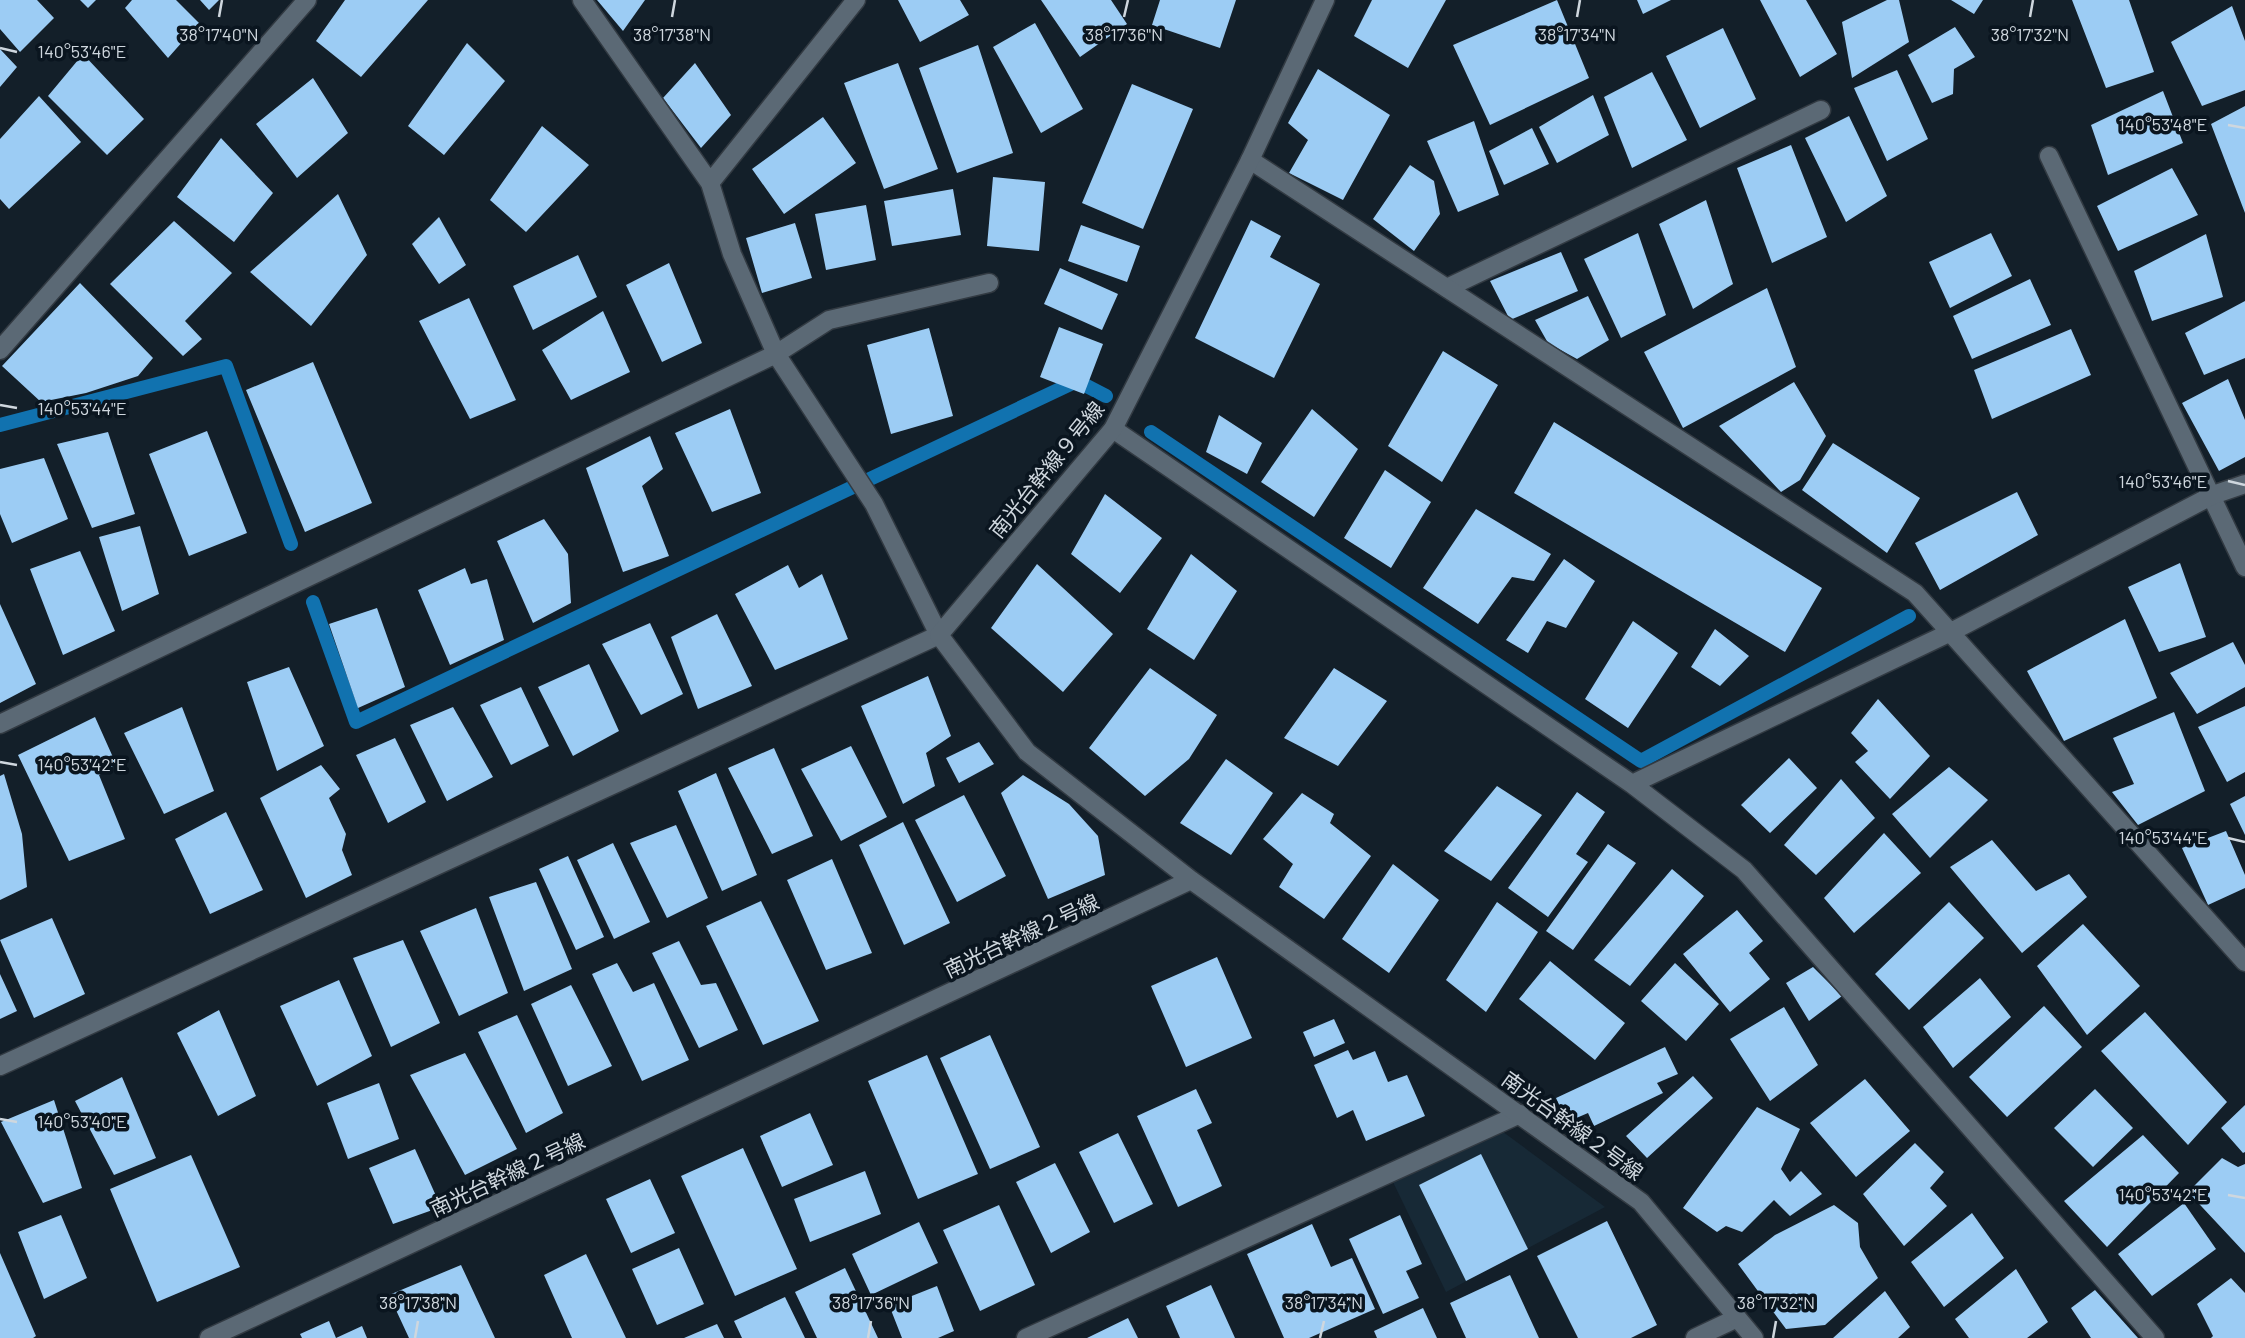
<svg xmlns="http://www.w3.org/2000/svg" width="2245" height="1338" font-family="Barlow,'Noto Sans JP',sans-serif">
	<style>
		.built { fill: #172936 }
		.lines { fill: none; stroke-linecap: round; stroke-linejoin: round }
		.stream { stroke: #1172af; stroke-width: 14 }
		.building { fill: #9cccf4 }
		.service-casing { stroke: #323a42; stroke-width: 21 }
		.minor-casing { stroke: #323a42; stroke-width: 21 }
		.tertiary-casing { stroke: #323a42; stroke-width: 21 }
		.service { stroke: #5b6975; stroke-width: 18 }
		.minor { stroke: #5b6975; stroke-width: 18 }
		.tertiary { stroke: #5b6975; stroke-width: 18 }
		.ticks { fill: none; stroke: #cfd7de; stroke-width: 2.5 }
		.labels { text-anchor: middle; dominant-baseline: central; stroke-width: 7; stroke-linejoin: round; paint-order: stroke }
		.street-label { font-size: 21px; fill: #cfd7de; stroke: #0a151f }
		.ticks-label { font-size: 18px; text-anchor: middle; fill: #cfd7de; stroke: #0a151f; stroke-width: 7; stroke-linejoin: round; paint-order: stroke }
	</style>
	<rect width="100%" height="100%" fill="#131f29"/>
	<path class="built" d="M1499,1129L1605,1207L1446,1292L1393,1182Z"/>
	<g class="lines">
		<path class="stream" d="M0,425L226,366L291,544
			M1151,432L1641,761L1909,616
			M313,602L356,722L1077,381L1106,396"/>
	</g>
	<path class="building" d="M0,0H37L54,18L20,52L0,29Z
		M80,0H96L88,8Z
		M132,0H176L199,23L168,58L125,8Z
		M200,0H219L209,10Z
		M345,0H428L361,77L316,41Z
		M597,0H645L623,31Z
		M898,0H960L969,15L920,42Z
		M1041,0H1111L1127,24L1080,57Z
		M1160,0H1236L1220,48L1152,25Z
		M1372,0H1446L1408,68L1354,36Z
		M1557,0L1589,78L1490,125L1453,45Z
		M1637,0H1671L1643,14Z
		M1760,0H1806L1837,54L1800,77Z
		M1887,0H1899L1909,42L1852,78L1842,22Z
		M1951,0H1983L1974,14Z
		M2072,0H2129L2154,72L2106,88Z
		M2232,6L2245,41V90L2202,106L2171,42Z
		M1035,23L1083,109L1041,133L993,47Z
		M1955,27L1975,57L1954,69L1953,94L1932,103L1908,55Z
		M1723,28L1756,99L1700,128L1666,56Z
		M467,43L505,81L444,155L408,126Z
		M978,45L1013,153L957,173L919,68Z
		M0,49L17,67L0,87Z
		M83,54L144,119L107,155L48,96Z
		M695,63L731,115L701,148L663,98Z
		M898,63L938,169L884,189L844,83Z
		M1318,69L1390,115L1343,200L1289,173L1308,140L1288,123Z
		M1897,70L1928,139L1887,161L1854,88Z
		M1652,72L1687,140L1632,168L1604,97Z
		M313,78L348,133L297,178L256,124Z
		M1132,84L1193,109L1143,229L1082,203Z
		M2163,91L2183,143L2108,175L2091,125Z
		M1593,95L1609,135L1557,163L1539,127Z
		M39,96L81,142L9,209L0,199V139Z
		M2245,106V213L2211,124Z
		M1849,116L1887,196L1846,222L1805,138Z
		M823,117L856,163L784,214L752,169Z
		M1474,121L1499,195L1458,212L1427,141Z
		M542,126L589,165L526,232L490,200Z
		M1532,128L1549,164L1504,185L1489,151Z
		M221,138L273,193L234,242L177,197Z
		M1791,145L1827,237L1772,263L1737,168Z
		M1410,165L1434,181L1440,214L1414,251L1373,219Z
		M2172,168L2198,215L2118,251L2097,206Z
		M993,177L1045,182L1039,251L987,246Z
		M953,189L961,235L892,246L884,201Z
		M338,194L367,255L311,326L250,272Z
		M1706,200L1733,284L1693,309L1659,224Z
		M866,205L876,260L826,270L815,214Z
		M439,217L466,265L439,284L412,244Z
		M1251,220L1281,236L1270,257L1320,284L1274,378L1195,338Z
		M174,221L232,273L185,321L202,339L183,356L110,284Z
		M795,223L812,278L762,293L746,238Z
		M1081,225L1140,246L1127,282L1068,261Z
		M1638,233L1666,315L1621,338L1584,259Z
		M1991,233L2012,276L1950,308L1929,262Z
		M2206,234L2223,297L2152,321L2134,271Z
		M1561,252L1578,291L1510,320L1490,281Z
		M578,255L597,297L533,330L513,286Z
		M669,263L702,343L662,362L626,285Z
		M1060,268L1118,294L1102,330L1044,304Z
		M2030,279L2051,325L1972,359L1953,316Z
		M80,283L153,358L138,376L86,393L41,402L2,366Z
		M1767,288L1796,367L1683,428L1644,352Z
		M1588,296L1609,340L1577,359L1548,343L1535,320Z
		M469,298L516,400L470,419L419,321Z
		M2245,301V358L2204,375L2185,333Z
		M603,311L630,372L571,400L542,350Z
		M1059,327L1103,344L1084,394L1040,377Z
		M929,328L953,416L891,434L867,345Z
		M2071,329L2091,375L1992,419L1974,370Z
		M1443,351L1498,385L1442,482L1388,446Z
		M313,362L372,503L305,532L246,390Z
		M2228,379L2245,420V457L2219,471L2182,403Z
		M1794,382L1826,436L1800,480L1781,492L1719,426Z
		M730,409L761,493L712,512L675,433Z
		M1312,409L1358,449L1314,517L1261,482Z
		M1219,415L1262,443L1247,474L1206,452Z
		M1554,422L1822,588L1785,652L1514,493Z
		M207,431L247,533L189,556L149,454Z
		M108,432L135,514L92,528L57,444Z
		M650,436L663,469L642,486L669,556L623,572L586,468Z
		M1833,443L1920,498L1887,553L1802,490Z
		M44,458L68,519L12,543L0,514V469Z
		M1385,470L1431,502L1391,568L1344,538Z
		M2017,492L2038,535L1940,590L1915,543Z
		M1105,494L1162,538L1120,593L1071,554Z
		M1476,509L1551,554L1534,581L1512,577L1478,624L1423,588Z
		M544,519L568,554L571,603L533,623L497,541Z
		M140,526L159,594L122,611L99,537Z
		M80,551L115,631L63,655L30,569Z
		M1191,554L1237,591L1194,660L1147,629Z
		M1564,559L1595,581L1566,628L1547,621L1528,653L1506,640Z
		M2180,563L2206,637L2159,652L2128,587Z
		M1037,564L1113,634L1063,692L991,628Z
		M788,565L799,588L822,574L848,639L775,670L735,594Z
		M465,568L471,584L487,579L504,640L450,665L418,590Z
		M0,604L36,684L0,703Z
		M377,608L405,687L358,708L329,624Z
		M717,614L752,686L698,709L671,637Z
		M2125,619L2157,698L2064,741L2027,671Z
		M1633,621L1678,653L1628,728L1585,699Z
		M650,623L683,694L641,715L602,644Z
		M1715,629L1749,656L1720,686L1691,667Z
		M2233,642L2245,665V687L2197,714L2170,673Z
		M589,664L619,731L573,756L538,687Z
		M289,667L324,746L277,771L247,682Z
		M1150,668L1217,715L1189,759L1145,796L1089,748Z
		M1334,668L1387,701L1338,766L1284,738Z
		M928,676L951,736L926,753L935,786L903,804L861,706Z
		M521,687L549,746L511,765L480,705Z
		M1878,699L1930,756L1890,799L1855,762L1868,751L1851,733Z
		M2245,706V772L2227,782L2198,727Z
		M182,707L214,791L164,814L124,733Z
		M453,707L493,777L447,801L410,725Z
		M2174,712L2205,791L2138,825L2112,792L2134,784L2113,738Z
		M95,717L116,764L99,775L125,839L69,861L18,755Z
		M395,738L426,802L388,823L356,755Z
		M979,742L994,764L959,783L946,758Z
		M851,746L887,817L841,841L801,769Z
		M774,748L813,836L772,854L728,768Z
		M1789,758L1817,788L1770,833L1741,805Z
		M1226,759L1273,793L1231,855L1180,823Z
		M321,765L340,789L329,798L346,834L342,850L352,875L306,898L260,798Z
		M1949,767L1988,800L1930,858L1892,814Z
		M716,773L757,875L722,891L678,791Z
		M4,774L22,834L27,887L0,900V776Z
		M1023,775L1069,804L1098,836L1105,875L1048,899L1001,793Z
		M1841,779L1875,818L1816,875L1784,845Z
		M1497,786L1542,815L1491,881L1444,851Z
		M1577,792L1605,812L1576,854L1588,862L1548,917L1508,888Z
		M1302,793L1334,814L1330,823L1371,856L1324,919L1279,887L1293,864L1263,839Z
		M964,795L1006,876L957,902L915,820Z
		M2245,796V835L2230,804Z
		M226,812L263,890L210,914L175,839Z
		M903,822L950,923L904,945L859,845Z
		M676,825L708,898L667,918L630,843Z
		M2226,831L2245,875V888L2208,905L2182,848Z
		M1884,833L1921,873L1854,933L1824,898Z
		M1992,840L2036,891L2069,874L2087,897L2022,953L1950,867Z
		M613,843L650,922L614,939L577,860Z
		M1608,844L1636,863L1573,950L1546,931Z
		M568,856L604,937L576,950L539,869Z
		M832,859L872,953L826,970L787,880Z
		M1393,864L1439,900L1389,973L1342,939Z
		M1672,869L1704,896L1630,986L1594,960Z
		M536,882L572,969L524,991L489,897Z
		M761,901L819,1021L763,1045L706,926Z
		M1497,902L1538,932L1486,1012L1446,980Z
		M1949,902L1984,938L1909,1010L1875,974Z
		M476,908L508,993L459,1016L420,931Z
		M1737,910L1763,941L1749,953L1770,979L1730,1012L1683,954Z
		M52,918L85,994L34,1018L0,940Z
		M2083,924L2140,986L2087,1035L2037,966Z
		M403,940L440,1023L391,1047L353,958Z
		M679,941L701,985L716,983L738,1030L699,1048L652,953Z
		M1217,957L1252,1038L1186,1067L1151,986Z
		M1550,961L1625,1023L1595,1060L1519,999Z
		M617,963L633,992L654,983L689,1060L642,1081L592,974Z
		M1675,963L1719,1004L1686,1041L1641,1001Z
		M1813,967L1842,996L1809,1021L1786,983Z
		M0,974L17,1011L0,1019Z
		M1980,978L2011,1017L1953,1068L1923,1027Z
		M339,980L372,1056L317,1086L280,1006Z
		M571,985L612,1066L568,1086L531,1004Z
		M2044,1006L2082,1047L2007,1117L1969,1077Z
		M1784,1007L1818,1065L1770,1101L1730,1039Z
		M219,1010L256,1096L218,1116L177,1033Z
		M2145,1012L2227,1102L2188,1145L2101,1051Z
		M517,1015L563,1113L526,1133L478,1032Z
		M1334,1019L1345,1043L1314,1057L1303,1032Z
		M990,1035L1040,1147L990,1169L940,1058Z
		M1665,1047L1678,1074L1657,1083L1663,1093L1594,1126L1588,1113L1567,1122L1556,1098Z
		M1348,1050L1353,1060L1375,1051L1388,1082L1407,1075L1425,1116L1366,1141L1353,1110L1337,1118L1314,1065Z
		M465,1053L517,1149L465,1175L410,1075Z
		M927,1055L978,1174L918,1199L868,1081Z
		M1693,1076L1713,1098L1647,1158L1626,1136Z
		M122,1077L156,1158L114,1175L75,1101Z
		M1865,1079L1910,1131L1856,1177L1810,1123Z
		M379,1083L399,1139L348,1159L327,1103Z
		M1196,1089L1212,1123L1197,1130L1222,1186L1178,1207L1137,1116Z
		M2095,1089L2133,1128L2093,1167L2054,1128Z
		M54,1100L82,1188L43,1203L1,1122Z
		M2245,1105V1152L2243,1153L2221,1128Z
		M1757,1107L1800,1129L1781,1169L1790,1182L1801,1171L1822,1194L1790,1216L1774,1200L1742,1232L1726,1226L1717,1232L1683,1208Z
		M810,1113L833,1165L782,1187L760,1136Z
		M1118,1133L1153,1204L1114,1223L1079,1152Z
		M2143,1135L2179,1173L2107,1247L2064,1201Z
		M1915,1143L1944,1172L1930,1188L1947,1206L1904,1246L1863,1194Z
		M743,1148L797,1269L735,1296L681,1176Z
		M415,1149L441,1207L393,1224L369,1168Z
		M1481,1154L1528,1249L1466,1281L1419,1185Z
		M191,1155L240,1267L157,1302L110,1189Z
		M2222,1158L2238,1167L2245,1164V1253L2188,1192Z
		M1055,1163L1090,1232L1051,1253L1016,1182Z
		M865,1171L881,1214L810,1242L794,1199Z
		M650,1179L675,1233L631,1253L606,1199Z
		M2184,1203L2216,1249L2152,1296L2118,1254Z
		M999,1205L1035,1285L980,1311L943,1230Z
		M1834,1205L1858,1223L1860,1247L1878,1278L1825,1325L1786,1329L1738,1264L1775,1235Z
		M1972,1213L2004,1258L1944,1307L1911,1262Z
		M61,1215L87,1278L44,1299L18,1232Z
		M1400,1215L1422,1264L1406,1271L1419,1298L1383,1314L1349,1239Z
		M1607,1221L1657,1325L1631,1338H1578L1537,1256Z
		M919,1222L938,1263L871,1295L852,1254Z
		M1312,1224L1331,1267L1352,1258L1375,1309L1309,1338H1284L1247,1254Z
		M679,1248L704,1304L657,1325L632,1269Z
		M0,1253L36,1336L33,1338H0Z
		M586,1254L626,1338H572L544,1275Z
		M461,1265L495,1338H409L389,1295Z
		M845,1268L878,1338H817L795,1292Z
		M2016,1269L2048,1322L2027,1338H1969L1955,1319Z
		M1510,1275L1539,1338H1466L1450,1303Z
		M2231,1278L2245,1293V1338H2211L2213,1336L2197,1304Z
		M1211,1285L1235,1338H1180L1166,1306Z
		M937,1286L954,1331L938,1338H902L889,1305Z
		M2095,1290L2138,1338H2091L2071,1308Z
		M1885,1291L1910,1327L1898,1338H1833Z
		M785,1297L805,1338H742L734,1321Z
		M1423,1308L1437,1338H1377L1374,1331Z
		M1128,1318L1138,1338H1087Z
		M329,1321L336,1338L362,1326L367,1338H302L300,1334Z
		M717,1324L724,1338H684Z"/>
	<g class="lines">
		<defs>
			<path id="service" d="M2049,156L2245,567
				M1447,288L1821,110
				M0,350L307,0"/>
			<path id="minor" d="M1250,160L1915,593L2245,962
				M710,183L856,0
				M1113,429L1632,784L1744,870L2155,1338
				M0,724L776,354L829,320L989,283
				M1632,784L1951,632L2213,495L2245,484
				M0,1066L939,635L874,504L776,354L732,254L710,183L582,0
				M1026,1338L1520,1114
				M1695,1338L1737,1318"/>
			<path id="tertiary" d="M1325,0L1250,160L1113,429L939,635L1027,752L1191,880L1641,1202L1754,1338
				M209,1338L1191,880"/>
		</defs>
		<use href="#service" class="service-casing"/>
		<use href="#minor" class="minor-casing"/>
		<use href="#tertiary" class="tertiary-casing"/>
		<use href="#service" class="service"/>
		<use href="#minor" class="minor"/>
		<use href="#tertiary" class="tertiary"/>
	</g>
	<path class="ticks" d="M219,17L222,0M672,17L675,0M1124,17L1128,0M1577,17L1580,0M2030,17L2033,0M0,48L17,52M2228,125L2245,128M0,405L17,408M2228,481L2245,485M0,762L17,765M2228,838L2245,842M0,1119L17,1122M2228,1195L2245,1198M415,1338L418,1321M868,1338L871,1321M1320,1338L1324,1321M1773,1338L1776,1321"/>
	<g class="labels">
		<g class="street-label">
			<text transform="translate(1046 469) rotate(-51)">南光台幹線９号線</text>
			<text transform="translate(1021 935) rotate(-25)">南光台幹線２号線</text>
			<text transform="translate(1573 1125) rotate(36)">南光台幹線２号線</text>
			<text transform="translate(507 1174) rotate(-25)">南光台幹線２号線</text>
		</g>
	</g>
	<g class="ticks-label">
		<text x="219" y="41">38°17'40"N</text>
		<text x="672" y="41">38°17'38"N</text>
		<text x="1124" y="41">38°17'36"N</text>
		<text x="1577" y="41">38°17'34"N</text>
		<text x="2030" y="41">38°17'32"N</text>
		<text x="82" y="58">140°53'46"E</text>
		<text x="2163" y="131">140°53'48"E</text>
		<text x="82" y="415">140°53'44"E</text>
		<text x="2163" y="488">140°53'46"E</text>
		<text x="82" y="771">140°53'42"E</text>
		<text x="2163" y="844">140°53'44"E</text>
		<text x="82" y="1128">140°53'40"E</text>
		<text x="2163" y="1201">140°53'42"E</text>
		<text x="418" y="1309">38°17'38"N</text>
		<text x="871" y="1309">38°17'36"N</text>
		<text x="1324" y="1309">38°17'34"N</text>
		<text x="1776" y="1309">38°17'32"N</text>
	</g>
</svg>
